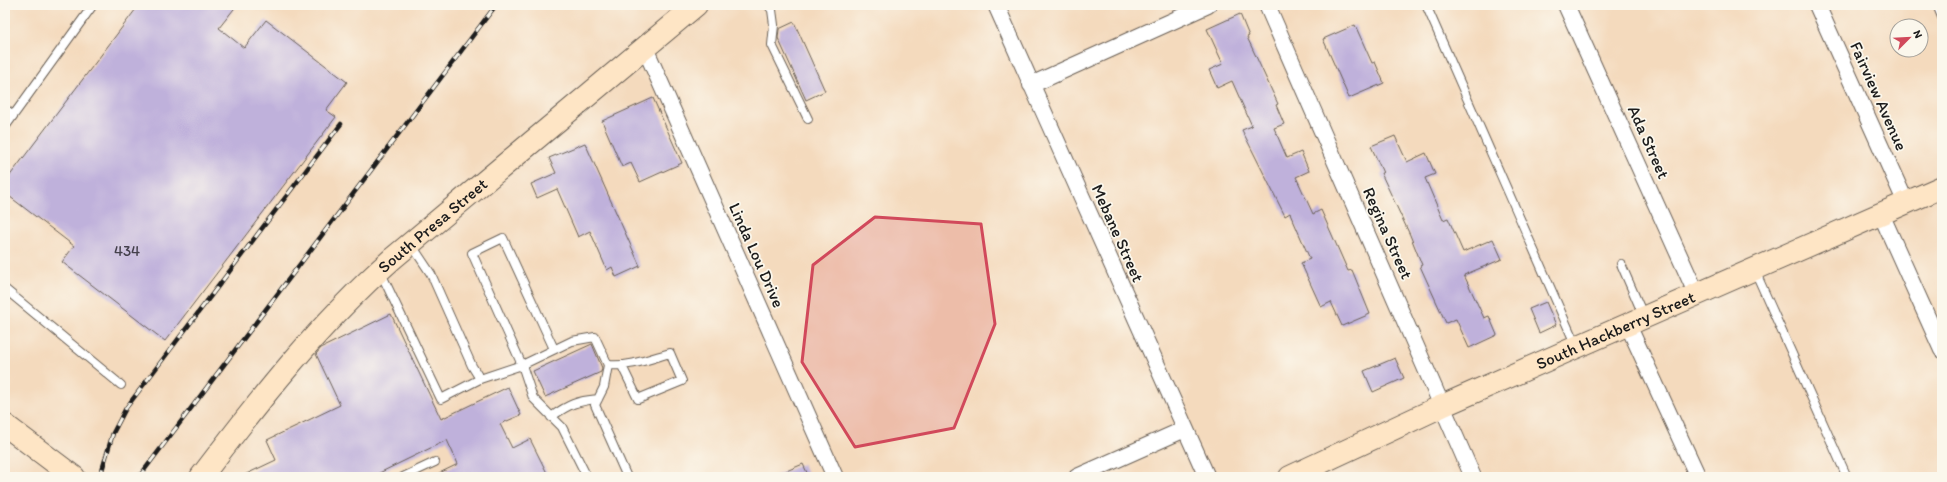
<svg xmlns="http://www.w3.org/2000/svg" width="1947" height="482" font-family="Itim,sans-serif">
	<style>
		.building { fill: #bfb1db }
		.lines { fill: none; stroke-linecap: round; stroke-linejoin: round }
		.service-casing { stroke: #685e54; stroke-width: 10 }
		.minor-casing { stroke: #685e54; stroke-width: 18 }
		.secondary-casing { stroke: #685e54; stroke-width: 24 }
		.service { stroke: #fff; stroke-width: 8 }
		.minor { stroke: #fff; stroke-width: 16 }
		.secondary { stroke: #fee5c5; stroke-width: 22 }
		.rail-casing { stroke: #1c1c1c; stroke-width: 4.5 }
		.rail { stroke: #fbf7ec; stroke-width: 3; stroke-dasharray: 9; stroke-linecap: butt }
		.marked { fill: #d1495b; fill-opacity: 0.2; stroke: #d1495b; stroke-width: 3; stroke-linejoin: round }
		.labels { text-anchor: middle; dominant-baseline: central; stroke-width: 3.5; stroke-linejoin: round; paint-order: stroke }
		.number-label { font-size: 15px; fill: #45414c }
		.street-label { font-size: 17px; fill: #1c1c1c; stroke: #fbf7ec }
	</style>
	<rect width="100%" height="100%" fill="#fbf7ec"/>
	<filter id="ink" filterUnits="userSpaceOnUse"><feTurbulence type="fractalNoise" baseFrequency=".025" numOctaves="2"/><feDisplacementMap in="SourceGraphic" scale="8" xChannelSelector="R" yChannelSelector="G"/><feConvolveMatrix kernelMatrix="1 2 1 2 8 2 1 2 1" color-interpolation-filters="sRGB"/></filter>
	<filter id="wash" filterUnits="userSpaceOnUse"><feTurbulence type="fractalNoise" baseFrequency=".012" numOctaves="4" result="noise"/><feDisplacementMap in="SourceGraphic" scale="16" xChannelSelector="R" yChannelSelector="G"/><feGaussianBlur stdDeviation="0.9" result="paint"/><feColorMatrix in="noise" values="0 0 0 0 0 0 0 0 0 0 0 0 0 0 0 0 0 1.4 0 .05"/><feComposite in="paint" operator="in"/></filter>
	<g filter="url(#wash)">
		<rect width="100%" height="100%" fill="#f4dabd"/>
		<g id="blocks">
			<path class="building" d="M139,5H237L219,28L244,48L266,20L347,82L326,110L336,117L165,341L62,262L74,246L5,193V182Z
				M1240,14L1249,36L1247,37L1278,104L1276,105L1284,124L1274,128L1287,158L1301,152L1309,171L1296,177L1313,214L1321,210L1348,271L1352,270L1370,314L1342,326L1331,302L1321,307L1301,263L1310,259L1290,213L1285,216L1242,130L1252,126L1232,81L1217,88L1209,70L1223,64L1207,29Z
				M794,22L825,91L806,100L778,38L779,29Z
				M1355,25L1372,63L1375,62L1384,83L1349,98L1323,39Z
				M653,98L682,163L640,182L631,163L622,167L602,121Z
				M1395,136L1407,162L1426,153L1435,174L1425,178L1443,220L1448,218L1463,252L1493,239L1502,259L1464,275L1484,318L1489,316L1497,335L1469,348L1456,319L1446,323L1420,266L1422,265L1410,235L1381,173H1383L1371,146Z
				M585,143L640,266L616,277L612,267L607,270L590,231L578,237L557,189L537,198L531,184L556,173L549,158Z
				M1546,302L1556,325L1539,333L1529,309Z
				M391,314L441,419L508,387L521,415L500,424L512,448L530,439L549,477H431L458,464L447,440L371,477H240L276,460L267,440L340,405L316,354L321,348Z
				M592,344L602,368L601,372L545,397L533,371Z
				M1395,358L1404,378L1373,392L1364,371Z
				M803,464L809,477H772Z"/>
		</g>
	</g>
	<g filter="url(#ink)">
		<use href="#blocks" fill-opacity="0" stroke="#685e54" stroke-width="1"/>
		<g class="lines">
			<defs>
				<path id="service" d="M768,5L772,10L774,25L772,45L808,119
					M1426,5L1576,346
					M1937,5L1942,17
					M5,109L12,114
					M5,127L93,5
					M411,244L431,274L472,366L480,379L522,365L572,341L595,337L608,365L604,387L595,405L627,477
					M1621,264L1644,317
					M380,271L441,399L480,379
					M1755,271L1847,477
					M5,289L121,385
					M554,349L503,238L472,253L522,365L533,398L562,427L587,477
					M608,365C630,367 649,359 670,353L682,381L638,399L622,366
					M551,417C569,404 577,401 598,399
					M403,477L435,462"/>
				<path id="minor" d="M996,5L1207,477
					M1267,5L1473,477
					M1566,5L1697,295
					M1817,5L1906,203
					M645,48L835,477
					M1031,85L1208,5
					M1881,214L1942,350
					M1628,325L1698,477
					M1077,477L1185,429"/>
				<g id="secondary">
					<path d="M5,425L74,477"/>
					<path id="s1" d="M201,477C260,399 319,324 392,259L696,5"/>
					<path id="s2" d="M1290,477L1442,406L1942,187"/>
				</g>
			</defs>
			<use href="#service" class="service-casing"/>
			<use href="#minor" class="minor-casing"/>
			<use href="#secondary" class="secondary-casing"/>
			<use href="#service" class="service"/>
			<use href="#minor" class="minor"/>
			<use href="#secondary" class="secondary"/>
			<defs>
				<path id="rail" d="M100,477L113,433L126,408L341,124
					M139,477L496,5"/>
			</defs>
			<use href="#rail" class="rail-casing"/>
			<use href="#rail" class="rail"/>
		</g>
	</g>
	<path class="marked" d="M875,217L981,224L995,324L954,428L855,447L802,362L813,265Z"/>
	<g class="labels">
		<g class="number-label">
			<text x="127" y="251">434</text>
		</g>
		<g class="street-label">
			<text transform="translate(1879 96) rotate(66)">Fairview Avenue</text>
			<text transform="translate(1649 142) rotate(66)">Ada Street</text>
			<text stroke="none"><textPath href="#s1" startOffset="343">South Presa Street</textPath></text>
			<text transform="translate(1118 233) rotate(66)">Mebane Street</text>
			<text transform="translate(1388 233) rotate(66)">Regina Street</text>
			<text transform="translate(757 255) rotate(66)">Linda Lou Drive</text>
			<text stroke="none"><textPath href="#s2" startOffset="357">South Hackberry Street</textPath></text>
		</g>
	</g>
	<rect width="1947" height="482" fill="none" stroke="#fbf7ec" stroke-width="20"/>
	<g transform="translate(1909 38) rotate(66)"><circle r="19" fill="#fbf7ec" stroke="#a29f99"/>
	<path d="M0-3L7 15L0 10L-7 15Z" fill="#d1495b"/>
	<text y="-6" font-size="11" font-weight="bold" text-anchor="middle" fill="#1c1c1c">N</text>
	</g>
</svg>
